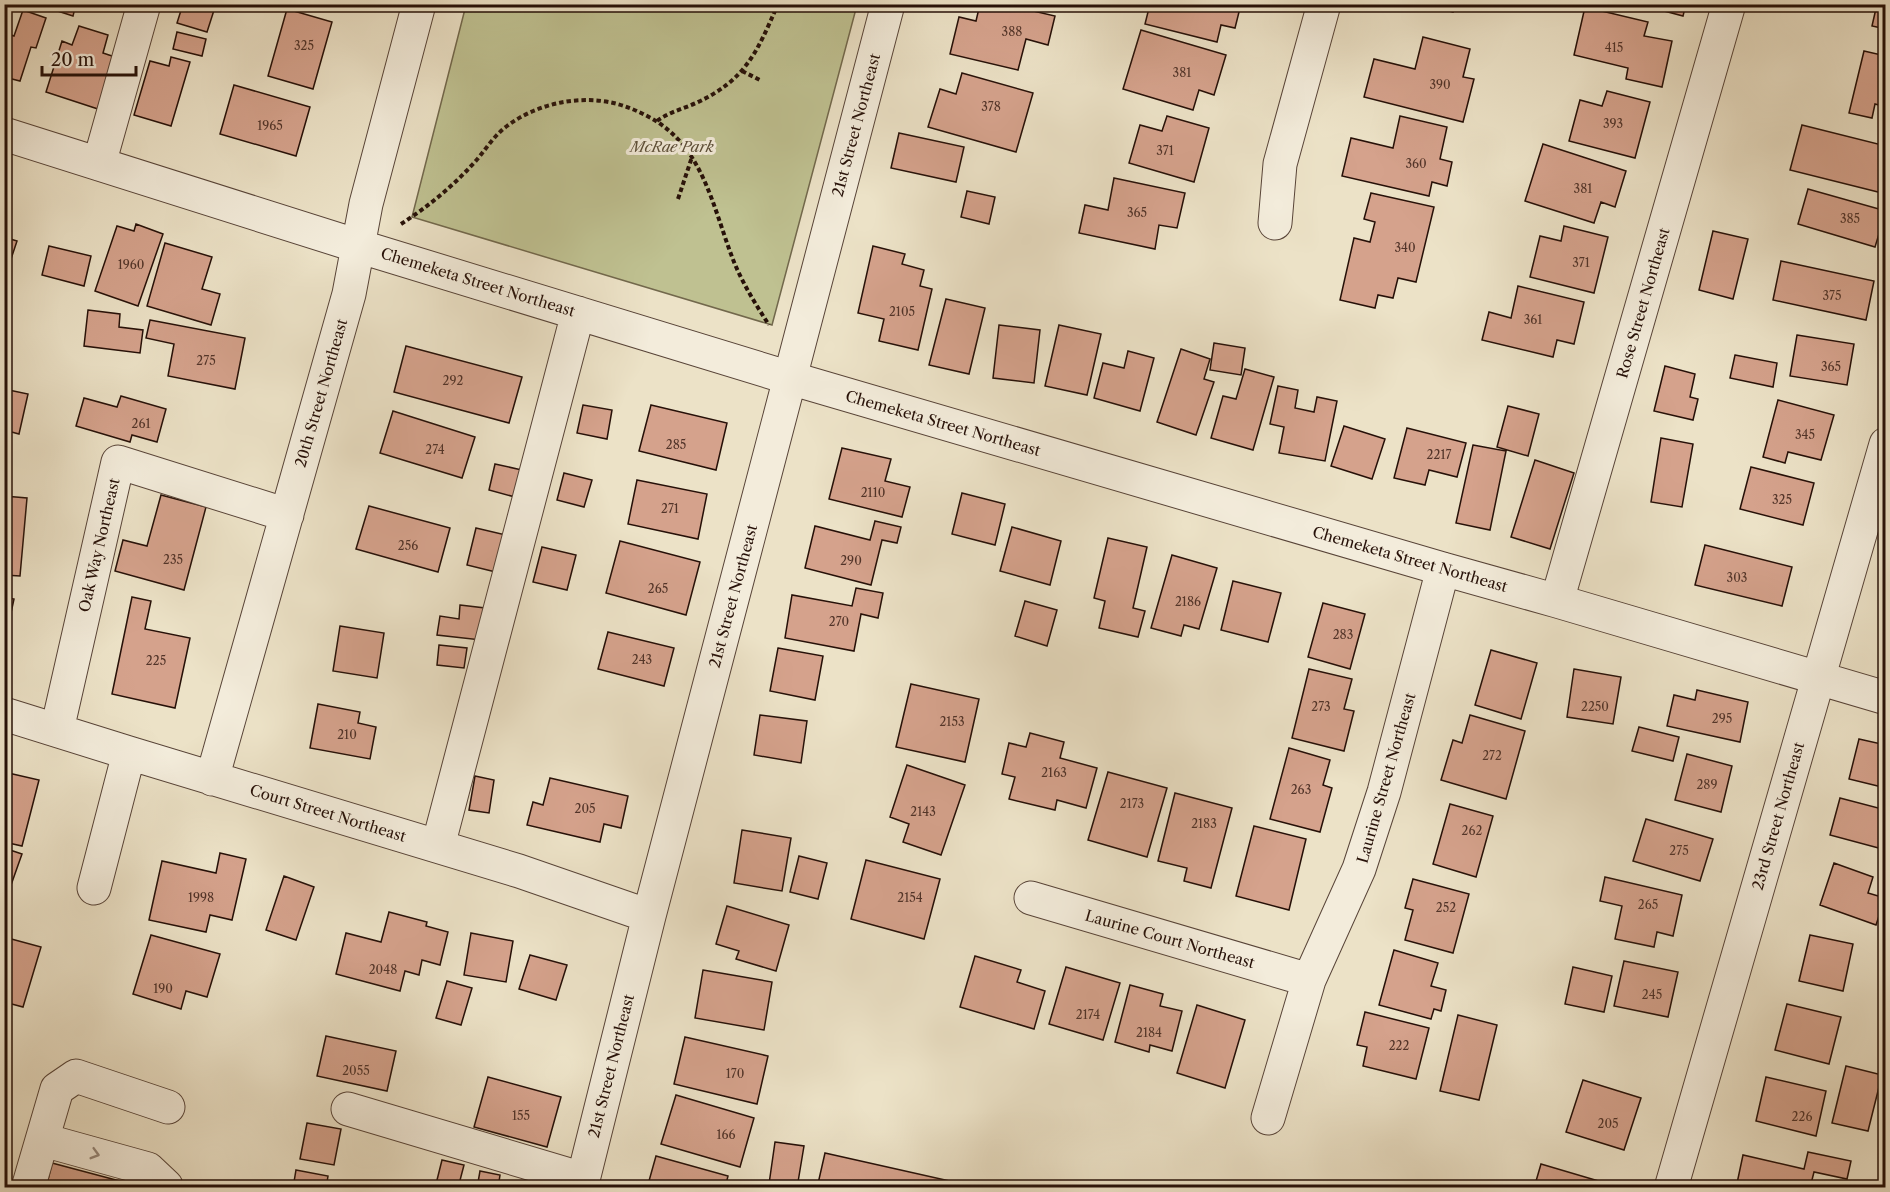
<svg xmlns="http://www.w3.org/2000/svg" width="1890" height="1192" font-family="'Libre Caslon Text',serif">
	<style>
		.green { fill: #bfc191; stroke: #72684c; stroke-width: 1.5 }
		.building { fill: #d5a28c; stroke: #261008; stroke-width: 1.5 }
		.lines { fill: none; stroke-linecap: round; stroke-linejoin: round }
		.minor-casing { stroke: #584438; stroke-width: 35 }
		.path { stroke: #261008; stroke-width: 4; stroke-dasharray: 4.5 3; stroke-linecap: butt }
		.minor { stroke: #f3ecdb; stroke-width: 33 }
		.oneway { stroke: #97897c }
		.labels { text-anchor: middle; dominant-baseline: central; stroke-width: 6; stroke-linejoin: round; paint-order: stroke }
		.number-label { font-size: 12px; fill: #523429 }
		.street-label { font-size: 15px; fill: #261008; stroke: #f3ecdb }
		.park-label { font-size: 15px; font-style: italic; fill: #5c4e38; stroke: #f3ecdb }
	</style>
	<rect width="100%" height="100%" fill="#ece2c7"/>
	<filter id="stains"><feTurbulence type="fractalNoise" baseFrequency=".00333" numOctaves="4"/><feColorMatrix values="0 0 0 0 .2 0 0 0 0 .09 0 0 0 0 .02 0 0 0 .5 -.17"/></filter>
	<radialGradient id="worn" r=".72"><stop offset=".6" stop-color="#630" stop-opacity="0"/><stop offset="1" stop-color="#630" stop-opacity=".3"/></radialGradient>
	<path class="green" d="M466,5H857L772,325L412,217Z"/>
	<path class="building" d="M36,4H76L73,16Z
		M183,4H216L207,32L177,23Z
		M980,4H1003L1055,16L1048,45L1026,39L1018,70L950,54L959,17L976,21Z
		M1150,4H1241L1235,28L1221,25L1217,42L1145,24Z
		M1423,4H1455L1453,12Z
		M1638,4H1686L1683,16Z
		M1877,4H1886V29L1872,26Z
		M1585,7L1648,22L1644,36L1672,41L1662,87L1626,79L1628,68L1574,55Z
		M287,9L332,22L313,89L268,76Z
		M23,10L46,18L36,48L31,47L20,81L4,77V33L14,36Z
		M79,26L108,35L103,53L118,58L101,110L46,92L62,41L72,45Z
		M1141,30L1226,55L1214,95L1199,90L1193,110L1123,89Z
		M177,32L206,39L202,56L173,49Z
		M1423,37L1470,49L1463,77L1474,79L1463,122L1364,97L1374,59L1415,69Z
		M1864,51L1886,56V107L1875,104L1872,118L1849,113Z
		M171,57L190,62L171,126L134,115L150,61L169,66Z
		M962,73L1033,93L1016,152L928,127L940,89L956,94Z
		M234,85L310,107L296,156L220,134Z
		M1607,91L1650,102L1635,158L1569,141L1580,100L1602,106Z
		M1167,116L1209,128L1194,182L1129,163L1140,125L1162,131Z
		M1400,116L1447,127L1440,159L1452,162L1447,186L1432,182L1429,196L1342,176L1351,138L1393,148Z
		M1802,125L1886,146V194L1790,170Z
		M899,133L964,147L956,182L891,168Z
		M1543,144L1626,171L1615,207L1601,202L1594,223L1525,201Z
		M1114,178L1185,193L1177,228L1159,225L1155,249L1079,233L1085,205L1108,210Z
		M1808,189L1886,211L1875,247L1798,224Z
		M967,191L995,197L989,224L961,217Z
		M1371,193L1434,207L1416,282L1398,278L1393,298L1378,295L1375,308L1340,300L1354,238L1370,242L1375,222L1364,219Z
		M136,224L163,234L138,306L95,291L117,226L134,231Z
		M1564,226L1608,237L1594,293L1530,277L1540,236L1561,241Z
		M1713,231L1748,239L1733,299L1699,290Z
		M4,237L17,241L4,280Z
		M165,243L212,257L202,289L220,294L211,325L147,306Z
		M49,246L91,256L84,286L42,275Z
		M873,246L905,254L902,264L924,270L920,286L932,289L918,350L879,341L884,319L858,313Z
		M1781,261L1874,281L1866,320L1773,300Z
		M1518,286L1584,302L1574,344L1557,340L1553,357L1482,340L1489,312L1511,318Z
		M946,299L985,308L969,374L929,365Z
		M88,310L120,314L119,327L143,330L140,353L84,346Z
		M150,320L245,338L235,389L168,376L174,344L146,338Z
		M999,325L1040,330L1034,383L993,378Z
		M1059,325L1101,334L1087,395L1045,386Z
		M1797,335L1854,344L1847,385L1790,376Z
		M1214,343L1245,348L1241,375L1210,370Z
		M406,346L522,377L509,423L394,392Z
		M1181,349L1210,359L1204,379L1214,382L1196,435L1157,422Z
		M1128,351L1154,358L1140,411L1094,398L1103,363L1124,368Z
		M1735,355L1777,363L1773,387L1730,378Z
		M1665,366L1695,374L1690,397L1698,399L1693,420L1654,411Z
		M1245,369L1274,377L1253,450L1211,438L1223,396L1236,399Z
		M1278,386L1298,390L1295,408L1314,412L1317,397L1337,401L1325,461L1279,453L1284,427L1270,424Z
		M4,389L28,394L19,434L4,430Z
		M121,396L166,409L157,442L132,435L130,442L76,426L84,398L117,407Z
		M1778,400L1834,415L1821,460L1788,452L1785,463L1763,457Z
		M583,405L612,410L607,439L577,433Z
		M651,405L727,423L716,470L639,451Z
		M1508,406L1539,414L1528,456L1497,447Z
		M393,411L475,437L462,478L380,453Z
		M1344,426L1385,439L1372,479L1331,466Z
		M1407,428L1466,443L1457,477L1429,470L1425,485L1394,478Z
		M1661,438L1693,444L1682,507L1651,502Z
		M1473,445L1506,451L1490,530L1456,523Z
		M842,448L891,459L885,481L910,487L902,517L829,499Z
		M1535,460L1574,473L1550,549L1511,537Z
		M495,464L522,470L515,497L489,490Z
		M1751,467L1814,483L1803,525L1740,509Z
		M564,473L592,480L584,507L557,500Z
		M637,480L707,494L698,539L628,524Z
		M962,493L1005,504L995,545L952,534Z
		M161,495L206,507L184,590L115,571L123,540L147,546Z
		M4,496L27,498L20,576L4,575Z
		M369,506L450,528L438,572L356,549Z
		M875,521L901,527L897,543L882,540L871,585L805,568L815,526L870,540Z
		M1012,527L1061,541L1050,585L1000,571Z
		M476,528L514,537L504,574L467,565Z
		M1108,538L1147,547L1133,608L1145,611L1138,637L1099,628L1105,601L1094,598Z
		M620,541L700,562L686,615L606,593Z
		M1705,545L1792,567L1782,606L1695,585Z
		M542,547L576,555L567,590L533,582Z
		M1172,555L1217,568L1199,629L1184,625L1181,636L1151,628Z
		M1233,581L1281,593L1268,642L1221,630Z
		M856,588L883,593L878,618L861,614L854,651L785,638L792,595L852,606Z
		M4,597L14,599L6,636L4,635Z
		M132,597L151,601L145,629L190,638L175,708L112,694Z
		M1025,601L1057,610L1047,646L1015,636Z
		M1323,603L1365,614L1350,669L1308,657Z
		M460,605L485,608L481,640L437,635L440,616L459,619Z
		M340,626L384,633L377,678L333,671Z
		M608,632L674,648L664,686L598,669Z
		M439,645L467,648L464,668L437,665Z
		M778,648L823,656L815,700L770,691Z
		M1491,650L1537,663L1521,719L1475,705Z
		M1309,669L1352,679L1344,709L1354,711L1344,751L1292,738Z
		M1574,669L1621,677L1613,724L1567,717Z
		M911,684L979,699L965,762L896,747Z
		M1697,690L1748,702L1740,742L1667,726L1674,695L1695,700Z
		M318,704L360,712L358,723L376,727L370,759L310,748Z
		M760,715L807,721L801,763L754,755Z
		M1470,715L1525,731L1506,799L1441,780L1453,740L1462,743Z
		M1639,727L1679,737L1673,761L1632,751Z
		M1030,733L1064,742L1060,758L1097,768L1086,808L1057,800L1055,810L1009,799L1015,777L1002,774L1009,743L1026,747Z
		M1859,739L1886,745V788L1849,779Z
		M1289,748L1330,760L1323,785L1332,788L1320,832L1270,819Z
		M1687,754L1732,766L1721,812L1675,800Z
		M907,765L965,785L941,855L903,842L909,824L890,817Z
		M4,772L39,780L22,846L4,842Z
		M1108,772L1167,788L1147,857L1088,840Z
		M475,776L494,780L489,813L469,810Z
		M550,778L628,796L621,828L604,824L600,842L527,825L533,802L543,805Z
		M1175,793L1232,808L1211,888L1184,881L1187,868L1158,861Z
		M1840,798L1886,810V850L1830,835Z
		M1450,804L1493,816L1476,877L1433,864Z
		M1646,819L1713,839L1700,881L1633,861Z
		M1254,826L1306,839L1289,910L1236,896Z
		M742,830L791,838L782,891L734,883Z
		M4,848L22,854L11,885L4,883Z
		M220,853L246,859L232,920L210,915L206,932L149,920L162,861L216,873Z
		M799,856L827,863L818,899L790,892Z
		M866,860L940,879L924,939L851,919Z
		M1834,863L1873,877L1868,893L1885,898L1876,925L1820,905Z
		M284,876L314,887L296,940L266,930Z
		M1605,877L1682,895L1673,936L1657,932L1654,947L1615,939L1622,906L1600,901Z
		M1413,879L1469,894L1453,953L1405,940L1413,910L1405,908Z
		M727,906L789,925L776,971L736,959L739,951L716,944Z
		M389,912L427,922L426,926L448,932L440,965L422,960L419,975L405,971L400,991L336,974L346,933L381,942Z
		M471,933L513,941L506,982L464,975Z
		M151,935L220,954L207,997L186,991L181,1009L133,994Z
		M1810,935L1853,944L1843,991L1799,981Z
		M4,937L41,947L23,1007L4,1002Z
		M1394,950L1438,963L1431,986L1446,990L1441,1011L1434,1009L1431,1019L1379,1005Z
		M530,955L567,965L556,1000L519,989Z
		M975,956L1021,970L1017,982L1045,991L1034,1029L960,1007Z
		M1624,961L1678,972L1668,1017L1614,1006Z
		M1066,967L1120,983L1103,1040L1049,1024Z
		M1573,967L1612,976L1604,1012L1565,1004Z
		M703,970L772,982L764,1030L695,1018Z
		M447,981L472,988L461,1025L436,1018Z
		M1130,985L1163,994L1160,1006L1182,1011L1172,1051L1150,1045L1149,1052L1115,1042Z
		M1787,1004L1841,1017L1829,1064L1775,1050Z
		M1197,1005L1245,1020L1225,1088L1177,1073Z
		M1365,1012L1429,1028L1416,1079L1363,1066L1367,1047L1357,1045Z
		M1458,1015L1497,1025L1479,1100L1440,1091Z
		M326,1036L396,1051L387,1091L317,1076Z
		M685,1037L768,1056L757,1104L674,1084Z
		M1846,1066L1882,1075L1868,1131L1832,1123Z
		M488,1077L561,1097L547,1147L474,1127Z
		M1766,1077L1826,1091L1816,1136L1756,1121Z
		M1583,1080L1641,1098L1624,1150L1566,1132Z
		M676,1095L754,1118L740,1167L661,1144Z
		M307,1123L341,1129L334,1165L300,1159Z
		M775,1142L804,1146L797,1188L769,1184Z
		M1808,1152L1851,1161L1847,1179L1814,1172L1810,1188H1736L1743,1155L1804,1169Z
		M825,1153L972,1186L971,1188H817Z
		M656,1156L728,1176L725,1188H647Z
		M442,1160L464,1165L458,1188H435Z
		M52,1163L146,1188H46Z
		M1541,1164L1602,1182L1600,1188H1534Z
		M296,1170L328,1176L326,1188H293Z
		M480,1171L500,1175L498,1188H477Z"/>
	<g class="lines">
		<defs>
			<path id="minor" d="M4,134L358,246L790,378L1443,569L1557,601L1886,698
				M99,164L144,4
				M1275,223L1280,164L1324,4
				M1557,601L1729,4
				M4,714L129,753L519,871L649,916
				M57,730L118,462L287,515
				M212,779L349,294L366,204L419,4
				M438,846L578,313
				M94,888L129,753
				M1031,898L1309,980
				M348,1109L583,1179
				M1268,1118L1309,980L1359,869L1384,792L1443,569
				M42,1143L47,1141L148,1169L166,1186V1188
				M28,1188L57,1089L76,1076L168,1107
				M581,1188L649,916L888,4
				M1671,1188L1886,444"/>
		</defs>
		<use href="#minor" class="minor-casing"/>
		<path class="path" d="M742,71L760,80
			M657,121C669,112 683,109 696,103C746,80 757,52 778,4
			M678,199L692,157
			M401,224C426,208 451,188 471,166C484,153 492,137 507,126C534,106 569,97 602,101C619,103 634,109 649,117C704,146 713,209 734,262C743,284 756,305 769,325"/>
		<use href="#minor" class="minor"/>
	</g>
	<defs><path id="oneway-chevron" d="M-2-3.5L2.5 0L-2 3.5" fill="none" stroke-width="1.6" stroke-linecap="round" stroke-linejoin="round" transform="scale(1.5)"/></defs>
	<use class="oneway" href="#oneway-chevron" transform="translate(95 1154) rotate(16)"/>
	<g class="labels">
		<g class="number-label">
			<text x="1012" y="31">388</text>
			<text x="304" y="45">325</text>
			<text x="1614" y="47">415</text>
			<text x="1182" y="72">381</text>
			<text x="1440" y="84">390</text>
			<text x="991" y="106">378</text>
			<text x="1613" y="123">393</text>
			<text x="270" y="125">1965</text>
			<text x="1165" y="150">371</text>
			<text x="1416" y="163">360</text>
			<text x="1583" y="188">381</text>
			<text x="1137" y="212">365</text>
			<text x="1850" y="218">385</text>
			<text x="1405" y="247">340</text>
			<text x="1581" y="262">371</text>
			<text x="131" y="264">1960</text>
			<text x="1832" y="295">375</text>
			<text x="902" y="311">2105</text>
			<text x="1533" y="319">361</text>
			<text x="206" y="360">275</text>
			<text x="1831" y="366">365</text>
			<text x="453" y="380">292</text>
			<text x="141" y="423">261</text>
			<text x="1805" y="434">345</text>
			<text x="676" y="444">285</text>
			<text x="435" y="449">274</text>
			<text x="1439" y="454">2217</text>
			<text x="873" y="492">2110</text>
			<text x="1782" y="499">325</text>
			<text x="670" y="508">271</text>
			<text x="408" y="545">256</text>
			<text x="173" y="559">235</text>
			<text x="851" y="560">290</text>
			<text x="1737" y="577">303</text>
			<text x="658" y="588">265</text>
			<text x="1188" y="601">2186</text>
			<text x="839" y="621">270</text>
			<text x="1343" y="634">283</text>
			<text x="642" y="659">243</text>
			<text x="156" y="660">225</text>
			<text x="1321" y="706">273</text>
			<text x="1595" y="706">2250</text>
			<text x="1722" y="718">295</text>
			<text x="952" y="721">2153</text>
			<text x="347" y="734">210</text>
			<text x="1492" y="755">272</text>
			<text x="1054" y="772">2163</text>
			<text x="1707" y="784">289</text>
			<text x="1301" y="789">263</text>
			<text x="1132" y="803">2173</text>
			<text x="585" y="808">205</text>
			<text x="923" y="811">2143</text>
			<text x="1204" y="823">2183</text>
			<text x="1472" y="830">262</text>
			<text x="1679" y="850">275</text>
			<text x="201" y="897">1998</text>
			<text x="910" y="897">2154</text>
			<text x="1648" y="904">265</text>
			<text x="1446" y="907">252</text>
			<text x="383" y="969">2048</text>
			<text x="163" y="988">190</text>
			<text x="1652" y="994">245</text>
			<text x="1088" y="1014">2174</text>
			<text x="1149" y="1032">2184</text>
			<text x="1399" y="1045">222</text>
			<text x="356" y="1070">2055</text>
			<text x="735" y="1073">170</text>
			<text x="521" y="1115">155</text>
			<text x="1802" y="1116">226</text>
			<text x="1608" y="1123">205</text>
			<text x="726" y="1134">166</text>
		</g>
		<g class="street-label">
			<text transform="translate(856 125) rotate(-75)">21st Street Northeast</text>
			<text transform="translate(478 282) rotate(17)">Chemeketa Street Northeast</text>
			<text transform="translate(1643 303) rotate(-74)">Rose Street Northeast</text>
			<text transform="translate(321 393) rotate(-74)">20th Street Northeast</text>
			<text transform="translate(943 423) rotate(16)">Chemeketa Street Northeast</text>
			<text transform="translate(99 545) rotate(-77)">Oak Way Northeast</text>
			<text transform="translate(1410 559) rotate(16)">Chemeketa Street Northeast</text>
			<text transform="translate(733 596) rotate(-75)">21st Street Northeast</text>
			<text transform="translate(1386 778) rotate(-74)">Laurine Street Northeast</text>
			<text transform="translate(328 813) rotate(17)">Court Street Northeast</text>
			<text transform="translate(1778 816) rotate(-74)">23rd Street Northeast</text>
			<text transform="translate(1170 939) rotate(16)">Laurine Court Northeast</text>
			<text transform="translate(611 1066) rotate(-76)">21st Street Northeast</text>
		</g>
		<g class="park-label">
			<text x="672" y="146">McRae Park</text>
		</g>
	</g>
	<rect width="1890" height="1192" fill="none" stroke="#ece2c7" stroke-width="24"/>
	<rect x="6" y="6" width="1878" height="1180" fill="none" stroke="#261008" stroke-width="3"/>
	<rect x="12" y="12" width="1866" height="1168" fill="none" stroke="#261008" stroke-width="1.5"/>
	<path d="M42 66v9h94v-9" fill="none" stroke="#261008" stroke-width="3"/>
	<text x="51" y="66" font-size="18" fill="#261008" stroke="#f3ecdb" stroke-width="4.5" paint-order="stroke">20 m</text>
	<rect width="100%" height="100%" filter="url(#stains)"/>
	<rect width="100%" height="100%" fill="url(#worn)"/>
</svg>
